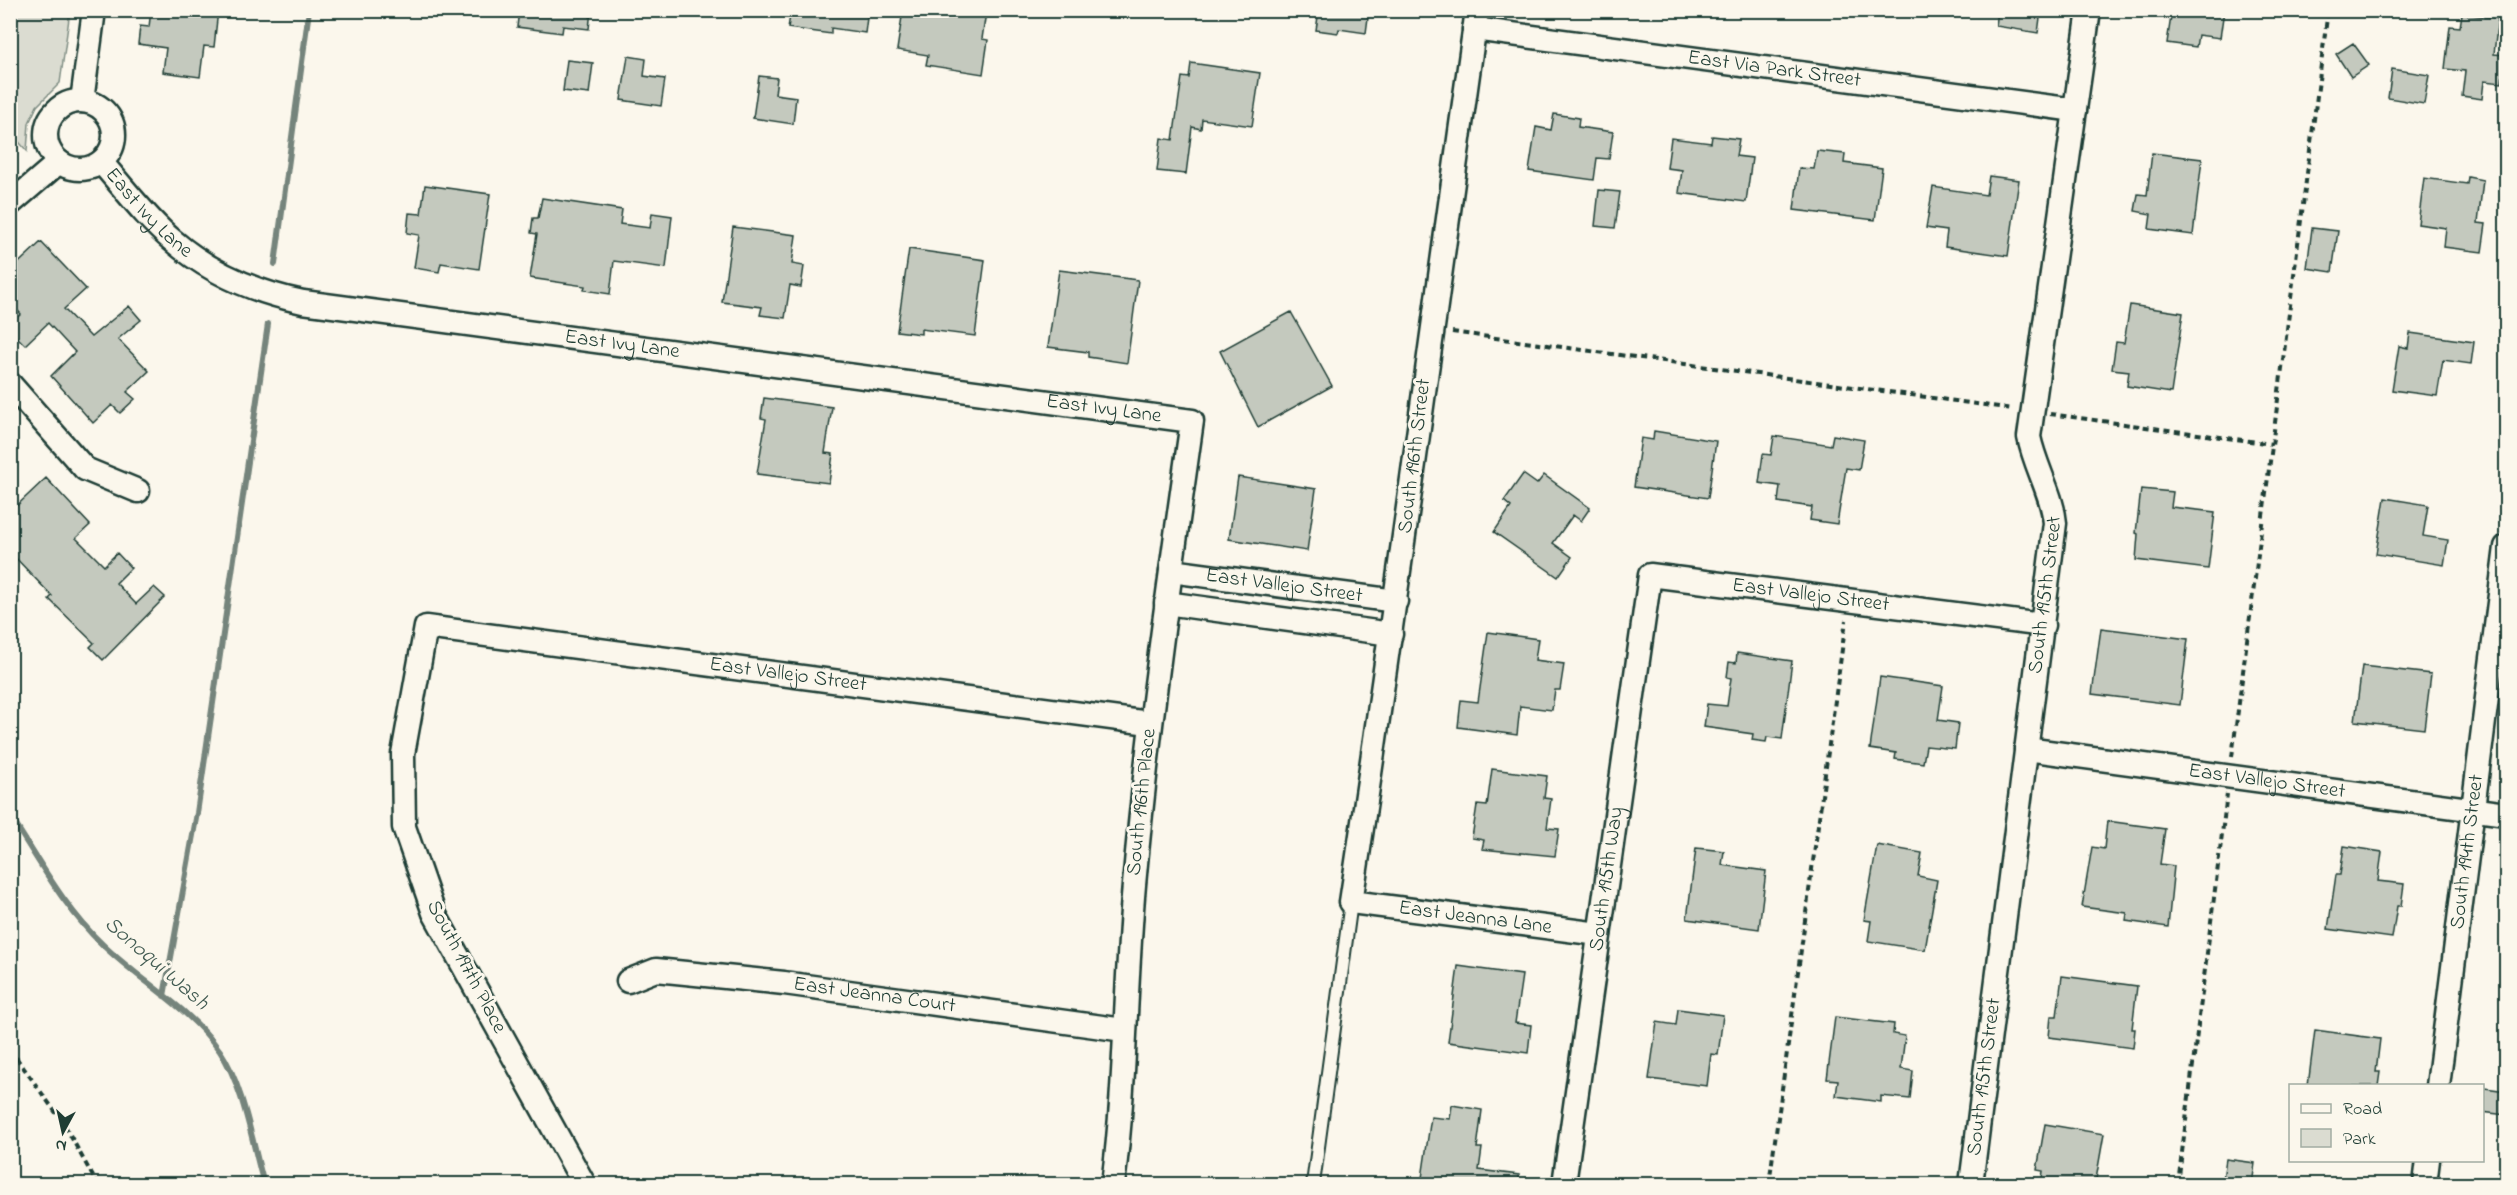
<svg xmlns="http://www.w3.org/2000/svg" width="2517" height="1195" font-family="'Indie Flower',sans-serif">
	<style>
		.green { fill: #dbdcd1; stroke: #7d8c82; stroke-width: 1.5 }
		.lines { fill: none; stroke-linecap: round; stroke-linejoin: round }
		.stream { stroke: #74847b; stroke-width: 6 }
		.building { fill: #c4c9be; stroke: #1f3d34; stroke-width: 1.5 }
		.service-casing { stroke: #1f3d34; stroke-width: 16 }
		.minor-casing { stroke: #1f3d34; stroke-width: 27 }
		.path { stroke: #1f3d34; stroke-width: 4; stroke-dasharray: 6 4.5; stroke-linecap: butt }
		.service { stroke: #fbf7ec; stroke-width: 12 }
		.minor { stroke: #fbf7ec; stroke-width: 22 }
		.labels { text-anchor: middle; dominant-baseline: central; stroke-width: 6; stroke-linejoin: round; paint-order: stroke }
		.street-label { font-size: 21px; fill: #1f3d34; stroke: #fbf7ec }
		.water-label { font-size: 22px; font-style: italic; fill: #425b52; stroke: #fbf7ec }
	</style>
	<rect width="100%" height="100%" fill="#fbf7ec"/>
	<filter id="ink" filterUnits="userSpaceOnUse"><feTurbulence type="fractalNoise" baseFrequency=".0167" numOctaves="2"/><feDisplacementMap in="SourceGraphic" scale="12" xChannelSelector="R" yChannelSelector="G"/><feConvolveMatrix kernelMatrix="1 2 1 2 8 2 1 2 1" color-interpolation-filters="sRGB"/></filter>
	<g filter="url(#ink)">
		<path class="green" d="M10,11H70L60,83L37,106L29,123L27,151L11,133Z"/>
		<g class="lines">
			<path class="stream" d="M275,264L309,10
				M10,816C39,860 64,908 103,945C141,982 189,1007 220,1051C244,1087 252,1143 264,1184
				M164,996L197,813L268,324"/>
		</g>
		<path class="building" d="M151,10H218L214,47L204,46L200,77L163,72L166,48L138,44L140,26L149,27Z
			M519,10H591L589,29L563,26L562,33L517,27Z
			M791,10H868L865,33L831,28V34L788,28Z
			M903,10L986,12L982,39L988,40L983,74L926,65L928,55L897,50Z
			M1319,10H1369L1366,33L1339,29L1338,33L1316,30Z
			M1998,10H2041L2038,33L1996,26Z
			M2172,10H2224L2220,38L2198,35L2196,47L2167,43Z
			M2462,14L2498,18L2494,54L2505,55L2502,83L2484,81L2482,99L2462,96L2465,71L2445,69L2450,26L2460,27Z
			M2353,43L2369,65L2351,77L2336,54Z
			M628,56L646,59L644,76L665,79L661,106L621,100Z
			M567,60L593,63L589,94L563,91Z
			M1191,63L1260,73L1252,126L1202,119L1201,129L1192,127L1186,174L1157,171L1161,138L1173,140L1182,77L1189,78Z
			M2392,69L2429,75L2424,104L2388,98Z
			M759,76L777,78L775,94L796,97L793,124L753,118Z
			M1554,114L1579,118L1578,127L1613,132L1609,159L1597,158L1594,180L1529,171L1536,127L1551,130Z
			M1712,136L1739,139L1736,156L1752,158L1746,202L1679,193L1682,170L1667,168L1671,138L1711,143Z
			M1817,151L1845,154L1844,163L1882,168L1875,220L1794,210L1799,168L1814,169Z
			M2152,153L2202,159L2193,235L2149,229L2151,214L2135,211L2138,194L2147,195Z
			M1989,176L2019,180L2008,256L1945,247L1947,231L1926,228L1933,187L1986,195Z
			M2468,177L2483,180L2478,223L2486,224L2482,252L2444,247L2446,228L2418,224L2424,178L2467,184Z
			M425,185L490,194L479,269L441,263L439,272L414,268L419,235L407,233L409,213L421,214Z
			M1599,190L1620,192L1615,228L1595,226Z
			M542,198L622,210L620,224L650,228L652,213L672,216L666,268L614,261L610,294L584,290L585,286L530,278L537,234L531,233L533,218H538Z
			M733,227L796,235L792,264L804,266L801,287L790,285L785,318L760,315L762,307L722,302Z
			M2312,228L2338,231L2332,272L2307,268Z
			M41,242L86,289L64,309L91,337L129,306L141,320L118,339L149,371L127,392L135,399L120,413L112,405L93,423L51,376L75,352L48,323L25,345L10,330V324L21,314L10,303V271Z
			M909,249L985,260L975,336L921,329V334L897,331Z
			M1059,270L1138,280L1127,363L1088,357V352L1048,347Z
			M2130,305L2183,313L2171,393L2127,386L2129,371L2112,369L2116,342L2124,343Z
			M1291,312L1332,386L1258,427L1220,351Z
			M2410,333L2474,342L2471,364L2443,360L2437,396L2392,390L2399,346L2408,348Z
			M764,398L832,407L825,453L833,454L829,483L757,474L766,419L761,418Z
			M1654,431L1716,441L1708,498L1634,487L1641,438L1653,440Z
			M1833,435L1864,440L1859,470L1846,468L1837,524L1810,520L1812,507L1778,502L1780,486L1759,483L1763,454L1771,455L1774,436L1831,445Z
			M1523,474L1537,484L1544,475L1590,508L1581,521L1573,515L1553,543L1572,557L1558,577L1494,532L1511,507L1504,501Z
			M1238,477L1316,489L1307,551L1229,539Z
			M46,478L90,525L76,538L104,566L117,553L131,568L116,583L136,604L154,587L165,597L103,660L90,647L94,643L49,599L52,596L10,552V512Z
			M2141,489L2173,492L2171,507L2215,512L2208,569L2136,560L2138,534L2136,533Z
			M2385,498L2428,505L2423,536L2448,540L2444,565L2376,554Z
			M2101,628L2188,639L2180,705L2092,694Z
			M1488,632L1538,639L1535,660L1564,664L1560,690H1555L1552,710L1520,706L1517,735L1458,727L1461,700L1478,702Z
			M1737,653L1792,661L1782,739L1767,737L1766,742L1752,740L1753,734L1704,727L1707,704L1727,706L1731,678L1727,677L1729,662L1736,663Z
			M2362,666L2431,674L2424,729L2355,721Z
			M1880,677L1943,686L1938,720L1958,723L1955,749L1926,746L1923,763L1895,759L1896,753L1870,749Z
			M1492,769L1547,776L1544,798L1551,799L1547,828L1559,829L1555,856L1482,849L1484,840L1472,838L1477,805L1487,806Z
			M2107,821L2165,829L2160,864L2174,866L2168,927L2126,921L2127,913L2082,907L2092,847L2104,849Z
			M1877,845L1922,853L1918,876L1937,880L1925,950L1868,941L1871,921L1864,920Z
			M2344,846L2382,852L2378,881L2404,884L2401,906H2397L2392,938L2328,929L2336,875H2340Z
			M1696,848L1724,851L1722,865L1766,871L1759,929L1687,919Z
			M1458,966L1522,975L1515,1023L1531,1025L1528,1053L1448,1042Z
			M2062,976L2137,986L2132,1029H2135L2133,1048L2049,1037L2051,1016H2057Z
			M1678,1009L1723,1015L1718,1055L1711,1054L1707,1086L1649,1079L1657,1022L1676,1025Z
			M1835,1017L1894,1024L1893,1034L1905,1036L1901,1069L1913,1071L1910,1099L1881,1096V1102L1836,1096L1838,1080L1827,1079Z
			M2315,1030L2380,1039L2376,1072H2380L2378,1086H2308Z
			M2485,1088L2506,1091V1115L2482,1112Z
			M1452,1105L1482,1110L1477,1148H1482L1479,1170L1519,1175V1185H1421L1431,1117L1450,1119Z
			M2045,1124L2104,1134L2095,1185H2041L2043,1171L2037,1170Z
			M2226,1159L2255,1163L2252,1185H2222Z"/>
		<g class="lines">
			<defs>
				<path id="service" d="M1313,1184L1351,902"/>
				<g id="minor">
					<path id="s1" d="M1477,10C1435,308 1396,605 1351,902L1599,934"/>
					<path id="s2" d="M1474,29L2075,110"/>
					<path d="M82,101L94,10"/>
					<circle cx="80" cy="135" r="34"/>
					<path id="s3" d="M101,162C124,188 146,218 172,240C210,273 255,292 303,302L1192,421C1170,576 1148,730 1134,885C1125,985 1126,1086 1113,1184"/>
					<path d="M10,204L59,162"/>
					<path d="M10,384L85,469L138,491"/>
					<path id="s4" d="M1171,571L1396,601"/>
					<path d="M1166,603L1391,634"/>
					<path id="s5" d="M2026,749L2506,814"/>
					<path id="s6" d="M628,981L656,970L784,983L1124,1030"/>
					<path id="s7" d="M2438,1086L2506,547"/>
					<path id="s8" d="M584,1184L434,913L404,827L403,754L426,627L1149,723"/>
					<path id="s9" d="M1564,1184L1650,575L2043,625"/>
					<path id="s10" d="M1971,1184L2055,523C2052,493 2035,467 2029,437L2089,10"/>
					<path d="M2425,1184L2428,1160"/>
				</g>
			</defs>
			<use href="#service" class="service-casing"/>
			<use href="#minor" class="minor-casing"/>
			<path class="path" d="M1452,332L2013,409
				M2050,414L2272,444
				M2232,757L2328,10
				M10,1049L64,1124L97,1184
				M1769,1184L1846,620
				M2178,1184L2227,794"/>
			<use href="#service" class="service"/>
			<use href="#minor" class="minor"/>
		</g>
	</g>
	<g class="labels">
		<g class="street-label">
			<text stroke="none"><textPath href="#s2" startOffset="303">East Via Park Street</textPath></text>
			<text stroke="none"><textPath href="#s3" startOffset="70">East Ivy Lane</textPath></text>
			<text stroke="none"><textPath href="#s3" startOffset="574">East Ivy Lane</textPath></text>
			<text stroke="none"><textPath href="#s3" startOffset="1060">East Ivy Lane</textPath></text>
			<text transform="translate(1415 456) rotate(-83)">South 196th Street</text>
			<text stroke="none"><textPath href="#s4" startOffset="114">East Vallejo Street</textPath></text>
			<text stroke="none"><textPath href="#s10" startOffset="594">South 195th Street</textPath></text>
			<text stroke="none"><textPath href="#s9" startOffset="777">East Vallejo Street</textPath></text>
			<text stroke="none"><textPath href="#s8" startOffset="968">East Vallejo Street</textPath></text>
			<text stroke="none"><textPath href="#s5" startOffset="243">East Vallejo Street</textPath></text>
			<text transform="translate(1142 802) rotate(-84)">South 196th Place</text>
			<text stroke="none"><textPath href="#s7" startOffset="236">South 194th Street</textPath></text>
			<text stroke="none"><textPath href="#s9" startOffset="308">South 195th Way</textPath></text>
			<text stroke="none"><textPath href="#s1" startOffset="1026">East Jeanna Lane</textPath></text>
			<text transform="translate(466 967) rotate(62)">South 197th Place</text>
			<text stroke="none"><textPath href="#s6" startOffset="250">East Jeanna Court</textPath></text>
			<text stroke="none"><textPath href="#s10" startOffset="108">South 195th Street</textPath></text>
		</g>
		<g class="water-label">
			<text transform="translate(156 964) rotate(41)">Sonoqui Wash</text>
		</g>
	</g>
	<rect width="2517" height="1195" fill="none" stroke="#fbf7ec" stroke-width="36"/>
	<rect x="18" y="18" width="2481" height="1159" fill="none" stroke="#1f3d34" stroke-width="2" filter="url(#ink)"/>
	<rect x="2289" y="1084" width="195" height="78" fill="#fbf7ec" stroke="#a3ada2" stroke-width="1.5"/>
	<rect x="2301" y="1104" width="30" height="9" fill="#fbf7ec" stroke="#a3ada2" stroke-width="1.5"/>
	<text x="2343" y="1114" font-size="18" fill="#1f3d34">Road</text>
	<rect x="2301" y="1129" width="30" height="18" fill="#dbdcd1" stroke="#a3ada2" stroke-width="1.5"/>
	<text x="2343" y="1144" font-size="18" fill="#1f3d34">Park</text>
	<g transform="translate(63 1132) rotate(188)" stroke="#fbf7ec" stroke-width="4.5" paint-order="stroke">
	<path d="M0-4.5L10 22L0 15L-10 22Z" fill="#1f3d34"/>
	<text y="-9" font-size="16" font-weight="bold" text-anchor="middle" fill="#1f3d34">N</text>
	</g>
</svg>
